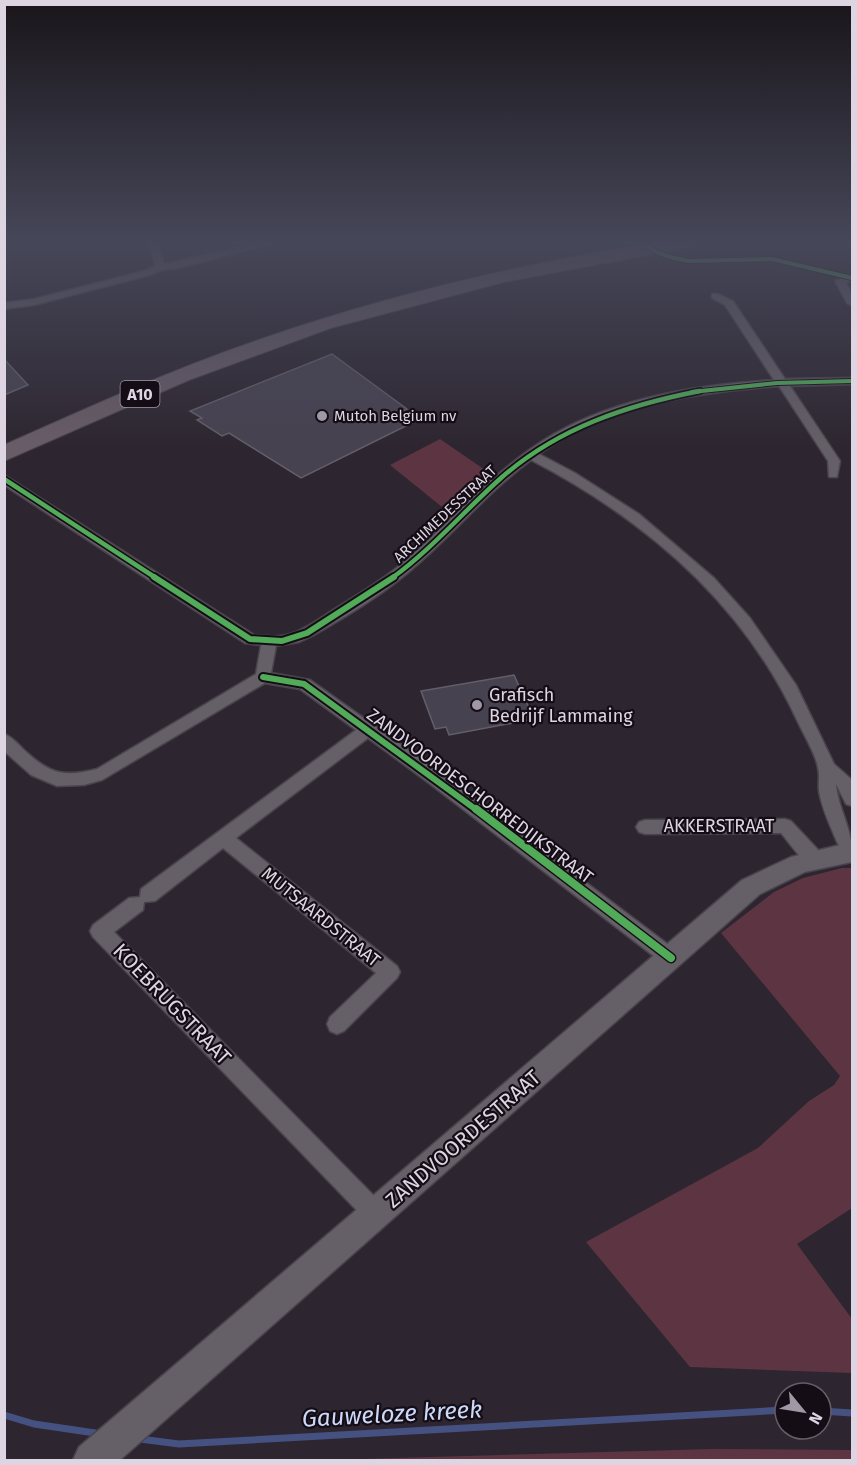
<svg xmlns="http://www.w3.org/2000/svg" width="857" height="1465" font-family="'Fira Sans',sans-serif">
	<style>
		.green { fill: #5d3542 }
		.lines { fill: none; stroke-linecap: round; stroke-linejoin: round }
		.stream { stroke: #445181; stroke-width: 7 }
		.building { fill: #474250; stroke: #635f68; stroke-width: 1.5 }
		.minor-casing { stroke: #49434c; stroke-width: 3 }
		.secondary-casing { stroke: #49434c; stroke-width: 3 }
		.motorway-casing { stroke: #49434c; stroke-width: 2 }
		.minor { fill: #655f67; fill-rule: evenodd }
		.secondary { fill: #655f67; fill-rule: evenodd }
		.motorway { fill: #685c67; fill-rule: evenodd }
		.cycleway-far3-casing { stroke: #140d16; stroke-width: 6 }
		.cycleway-far2-casing { stroke: #140d16; stroke-width: 8 }
		.cycleway-far1-casing { stroke: #140d16; stroke-width: 10 }
		.cycleway-casing { stroke: #140d16; stroke-width: 11 }
		.cycleway-far3 { stroke: #51ab58; stroke-width: 4 }
		.cycleway-far2 { stroke: #51ab58; stroke-width: 4.5 }
		.cycleway-far1 { stroke: #51ab58; stroke-width: 6 }
		.cycleway { stroke: #51ab58; stroke-width: 8 }
		.poi-dot { fill: #a098a4; stroke: #140d16; stroke-width: 2 }
		.labels { text-anchor: middle; dominant-baseline: central; stroke-width: 4.5; stroke-linejoin: round; paint-order: stroke }
		.far-poi-label { font-size: 15px; fill: #ded5e2; stroke: #140d16; text-anchor: start }
		.far-street-label { font-size: 15px; fill: #ded5e2; stroke: #140d16 }
		.shield { fill: #140d16; stroke: #a199a5; stroke-width: 1.5 }
		.shield-label { font-size: 16px; font-weight: bold; fill: #ded5e2 }
		.poi-label { font-size: 18px; fill: #ded5e2; stroke: #140d16; text-anchor: start }
		.street-label { font-size: 18px; fill: #ded5e2; stroke: #140d16 }
		.near-street-label { font-size: 21px; fill: #ded5e2; stroke: #140d16 }
		.near-water-label { font-size: 24px; font-style: italic; fill: #cdd9f9; stroke: #140d16 }
	</style>
	<rect width="100%" height="100%" fill="#2d2630"/>
	<path class="green" d="M440,439L488,472L447,511L390,465Z
		M842,868H852V1208L797,1244L852,1319V1373L690,1367L586,1242L758,1148L809,1101L834,1085L840,1076L721,933L774,892L803,878Z
		M713,1449L852,1450V1460H325Z"/>
	<g class="lines">
		<path class="stream" d="M821,1411L852,1413
			M4,1415L34,1424L102,1434
			M140,1439L179,1444L785,1410"/>
	</g>
	<path class="building" d="M332,354L407,409L398,413L414,422L301,478L229,433L222,436L197,420L202,418L190,411Z
		M4,359L28,385L4,395Z
		M514,675L534,719L449,735L446,727L435,729L421,691Z"/>
	<g class="lines">
		<defs>
			<path id="minor" d="M149,243H158L164,264L260,243H276L179,268L162,270L150,275L34,305L4,309V303L34,299L144,271L155,266Z
				M852,275V281L846,282L852,295V306L847,303L835,281Z
				M712,294H718L733,301L785,379L852,378V384L790,386L840,461L837,477H829L828,461L779,386C697,392 607,405 539,454L575,473L639,514L714,578L750,618L796,685L834,764L851,779L852,806L846,804L836,784C838,808 852,828 852,852L840,847L837,842C830,825 822,809 819,791C818,783 820,775 818,768C816,754 802,732 796,718C741,601 644,519 531,460C490,490 457,530 419,563C387,592 349,615 312,636L299,642L276,646L271,673L310,680L441,773L678,952L681,958L678,964L671,967L664,964L429,783L368,738L236,838L397,966L400,972L397,978L344,1031L337,1034L330,1031L327,1024L330,1017L376,973L223,848L155,901L144,902L143,910L114,932L384,1206L388,1214L384,1222L376,1226L368,1222L93,937L90,931L93,925L129,898L140,897L141,889L356,730L300,689L265,683L102,780L84,785L57,786L31,775L4,751V734C12,737 17,743 23,749C49,773 62,778 97,769L256,674L261,645L245,643L4,485V475L254,635C266,636 279,638 290,634C307,629 323,616 338,607C364,591 390,575 412,555C459,513 500,465 554,434C621,396 700,385 774,380L725,305L712,298Z
				M785,819L791,821L821,853L823,858L821,863C804,869 791,844 781,833L645,834L639,832L636,827L639,822L645,820Z"/>
			<path id="secondary" d="M852,842V862L805,872L760,894L120,1460H73L79,1447L742,880L791,857Z"/>
			<path id="motorway" d="M653,243H694L686,248L504,282L331,328L189,380L4,461V445C89,407 173,369 261,339C388,295 520,264 653,243Z"/>
		</defs>
		<use href="#minor" class="minor-casing"/>
		<use href="#secondary" class="secondary-casing"/>
		<use href="#motorway" class="motorway-casing"/>
		<use href="#minor" class="minor"/>
		<use href="#secondary" class="secondary"/>
		<use href="#motorway" class="motorway"/>
		<defs>
			<path id="cycleway-far3" d="M642,243L658,253L674,258L689,261L772,259L852,278
				M692,392L777,383L852,381"/>
			<path id="cycleway-far2" d="M4,479L156,578
				M392,578C432,549 464,511 501,478C558,428 627,405 700,391"/>
			<path id="cycleway-far1" d="M154,577L250,639L282,641L307,633L394,577
				M263,677L304,684L478,811"/>
			<path id="cycleway" d="M476,809L671,958"/>
		</defs>
		<use href="#cycleway-far3" class="cycleway-far3-casing"/>
		<use href="#cycleway-far2" class="cycleway-far2-casing"/>
		<use href="#cycleway-far1" class="cycleway-far1-casing"/>
		<use href="#cycleway" class="cycleway-casing"/>
		<use href="#cycleway-far3" class="cycleway-far3"/>
		<use href="#cycleway-far2" class="cycleway-far2"/>
		<use href="#cycleway-far1" class="cycleway-far1"/>
		<use href="#cycleway" class="cycleway"/>
	</g>
	<linearGradient id="sky" x2="0" y2="1"><stop stop-color="#19151a"/><stop offset="0.54" stop-color="#464759"/><stop offset="1" stop-color="#464759" stop-opacity="0"/></linearGradient>
	<rect width="857" height="448" fill="url(#sky)"/>
	<g class="poi-dot">
		<circle cx="322" cy="416" r="6"/>
		<circle cx="477" cy="705" r="6"/>
	</g>
	<g class="labels">
		<g class="far-poi-label">
			<text x="334" y="416">Mutoh Belgium nv</text>
		</g>
		<g class="far-street-label">
			<text transform="translate(445 514) rotate(-43)">ARCHIMEDESSTRAAT</text>
		</g>
		<rect class="shield" x="120.5" y="381" width="39" height="26" rx="4.5"/>
		<g class="shield-label">
			<text x="140" y="394">A10</text>
		</g>
		<g class="poi-label">
			<text x="489" y="695">Grafisch<tspan x="489" dy="21">Bedrijf Lammaing</tspan></text>
		</g>
		<g class="street-label">
			<text transform="translate(480 796) rotate(37)">ZANDVOORDESCHORREDIJKSTRAAT</text>
			<text x="719" y="826">AKKERSTRAAT</text>
			<text transform="translate(321 917) rotate(39)">MUTSAARDSTRAAT</text>
		</g>
		<g class="near-street-label">
			<text transform="translate(172 1004) rotate(46)">KOEBRUGSTRAAT</text>
			<text transform="translate(463 1139) rotate(-41)">ZANDVOORDESTRAAT</text>
		</g>
		<g class="near-water-label">
			<text transform="translate(392 1414) rotate(-3)">Gauweloze kreek</text>
		</g>
	</g>
	<rect width="857" height="1465" fill="none" stroke="#ded5e2" stroke-width="12"/>
	<g transform="translate(803 1411) rotate(120)"><circle r="28" fill="#140d16" stroke="#655d68" stroke-width="1.5"/>
	<path d="M0-4.5L10 22L0 15L-10 22Z" fill="#a098a4"/>
	<text y="-9" font-size="16" font-weight="bold" text-anchor="middle" fill="#ded5e2">N</text>
	</g>
</svg>
